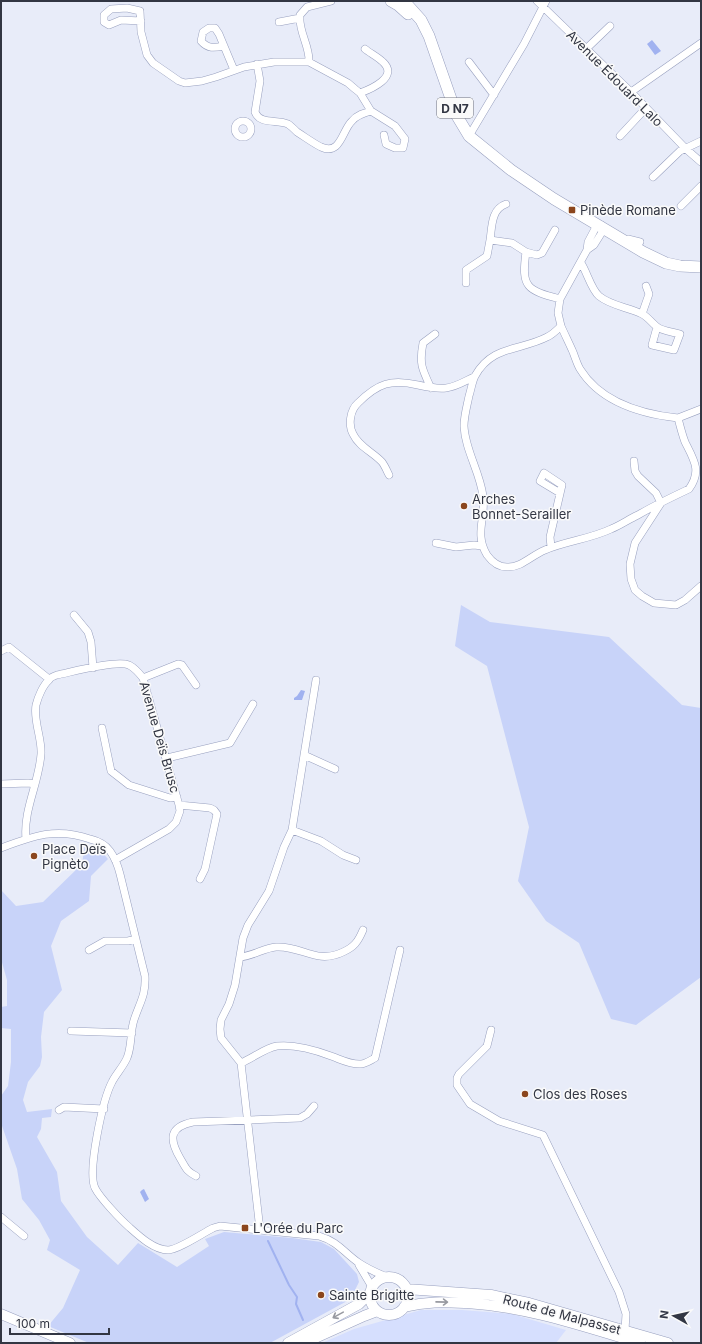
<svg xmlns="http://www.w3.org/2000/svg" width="702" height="1344" font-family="Inter,sans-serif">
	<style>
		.built { fill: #d6dffe }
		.green { fill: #c8d3f9 }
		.water { fill: #a1b2f0 }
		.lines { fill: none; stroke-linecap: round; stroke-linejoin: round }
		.stream { stroke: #a1b2f0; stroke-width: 2 }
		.minor-casing { stroke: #98a0bf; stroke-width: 8 }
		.secondary-casing { stroke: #98a0bf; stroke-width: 11 }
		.primary-casing { stroke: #98a0bf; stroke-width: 12 }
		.minor { stroke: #fff; stroke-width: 7 }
		.secondary { stroke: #fff; stroke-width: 10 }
		.primary { stroke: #fff; stroke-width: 11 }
		.oneway { stroke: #989aa1 }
		.poi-dot { fill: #8b461d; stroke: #fafafa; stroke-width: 1.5 }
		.labels { text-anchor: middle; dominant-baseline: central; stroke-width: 3; stroke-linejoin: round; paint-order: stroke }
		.shield { fill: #fafafa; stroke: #6e717a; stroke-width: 1 }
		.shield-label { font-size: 12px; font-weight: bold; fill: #323643 }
		.street-label { font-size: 13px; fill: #323643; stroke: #fafafa }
		.poi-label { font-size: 13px; fill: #323643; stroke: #fafafa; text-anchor: start }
	</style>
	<rect width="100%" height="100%" fill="#e8ecf9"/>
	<path class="built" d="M421,1310H462L512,1314L566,1330L556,1343H322L354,1329Z"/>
	<path class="green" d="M461,605L490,622L609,637L682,705L701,708V977L636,1025L611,1019L579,943L546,921L518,881L529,827L487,666L455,646Z
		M85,844L99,849L108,859L91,876L89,901L61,921L51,946L62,990L44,1012L41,1037L42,1057L40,1066L28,1082L23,1100L27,1112L52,1109L51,1117L42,1118L41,1129L37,1137L57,1172L61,1201L87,1237L118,1265L138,1243L177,1267L209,1246L205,1239L224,1232L292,1238L321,1242L334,1249L357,1274L359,1282L354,1292L349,1300L270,1343H89L48,1326L63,1308L80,1270L47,1250L50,1240L39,1220L22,1199L17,1169L1,1123V1096L8,1086L11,1062V1029L1,1028V1007L7,1006V980L1,959V890L16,906L43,902L82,864Z"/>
	<path class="water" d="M652,40L661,51L655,55L647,44Z
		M301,690L305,691L302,700H294V698L297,696Z
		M144,1189L149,1199L145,1202L140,1192L142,1190Z"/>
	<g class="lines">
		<path class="stream" d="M268,1241L289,1285L297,1297L296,1304L303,1320"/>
		<defs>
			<path id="minor" d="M537,1L631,92L686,149L701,162
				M141,21L121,20L109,25L104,22V15L111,9L127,8L140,11L141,32L147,55L153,63L179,81L185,83L202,81L216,77L244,67L274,62H309L348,83L355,89L360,93L371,111L395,126L405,139L403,148H395L386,144L384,135
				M279,22L300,18
				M224,46C214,48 208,49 201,41L203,32L209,28H215L219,34L234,70
				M586,49L610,26
				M309,62C310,46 298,31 300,15L307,7L331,1
				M469,62L494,95
				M257,64L260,81L255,112C260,125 277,119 288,124C291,126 294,129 297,132C305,137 313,143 321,147C341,156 342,130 352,121C357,115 364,113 371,111
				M631,92L701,43
				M360,93C371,89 399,77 383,62C378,57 370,53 365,49
				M235 129a8 8 0 1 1 16 0a8 8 0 1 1-16 0Z
				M469,136L524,44L546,1
				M620,136L646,108
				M653,177L680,151L701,141
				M681,206L701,186
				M628,239L640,242
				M490,240C492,227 491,209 506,204
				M587,250L594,245L604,229
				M526,252L537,255L542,253L555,230
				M581,263C587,272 591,289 599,296C611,306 628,307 642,314C648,317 651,322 656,326C661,331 673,332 680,334L674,350L652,345L657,327
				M466,283V270L487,256L490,240L512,243L526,252C521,288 527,290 560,299
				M642,314L649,294L646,286
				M561,326C565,335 569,343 573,352C575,357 577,364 580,369C601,403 641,414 678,418C680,426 682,434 685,442C694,460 702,471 689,489C672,497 655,505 638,515C629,519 621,525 611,529C590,539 566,541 545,550C532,555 521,568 507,567C499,567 492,562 487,555C474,533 486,519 483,496C480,472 465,450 464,426C464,416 467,406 469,396C471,390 472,382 475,376C492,345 520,351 547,337C552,335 557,330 561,326L558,313L560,299L587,250L588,242L597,225H601
				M431,388C422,369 419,364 423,343L435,334
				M678,418L701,409
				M634,461L635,471L638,476L656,493L661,503L635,543L630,564L631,579L635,590L642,596L654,603L676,605L685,600L701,586
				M389,475C387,471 385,466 382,462C373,452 359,447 353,434C348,425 350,410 358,403C378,383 391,379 418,385C427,387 437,389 446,388C456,387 465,381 474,377
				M436,543L456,547L474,545L482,546
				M551,547L550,537L562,485L544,473L540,481L560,493
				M74,615L88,632L91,642L93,668
				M1,651L9,647L49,679
				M143,678L178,664L182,665L196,685
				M102,728L111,771L129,785L170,798L177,797
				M304,755L335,769
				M167,758L230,743L253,704
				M1,784L28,783L35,784
				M179,805L210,808L214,810L217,814L205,869L200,879
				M292,830L321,841L343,855L356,860
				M26,839C23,810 39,783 41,754C42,738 33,720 36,705C38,697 43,685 49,680C50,678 54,676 57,675C72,672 116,660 129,665C135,668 139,673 143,678L179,805L180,811L176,822L169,829L115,860
				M1,848C33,836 56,827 90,839C98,841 105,844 110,851C115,858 118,866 120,874L145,976C146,995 140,1002 134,1020C130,1032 132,1046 127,1058C123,1067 116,1074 112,1082C103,1099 87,1171 95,1188C100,1198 121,1220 129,1227C139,1236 154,1250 168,1250C178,1250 203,1233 213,1228L220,1226L319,1236C339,1242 343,1252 359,1263C368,1269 377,1273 387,1277
				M89,950L105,941H128L136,939
				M240,957C253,956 264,948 276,947C301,945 316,965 343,952C354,947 358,942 363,930
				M491,1030L487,1046L459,1074L457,1078V1085L470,1104L499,1121L543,1135L619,1292L626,1314L625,1330
				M71,1031L132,1033
				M241,1063C253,1058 265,1048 277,1046C295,1044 315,1050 331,1056C340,1059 351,1065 361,1064C365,1064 371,1060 375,1058L400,950
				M59,1110L64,1107L104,1109
				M196,1176C186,1171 186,1168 180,1158C169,1139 169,1127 193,1122L300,1118L307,1114L314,1106
				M1,1217L24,1236
				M260,1230L241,1063L221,1038L220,1029L221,1020L229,1004L235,985L243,938L248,925L269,891L284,847L292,830L316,680
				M359,1265L372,1287"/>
			<path id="secondary" d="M370 1296a19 19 0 1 1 38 0a19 19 0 1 1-38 0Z
				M406,1289L491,1295L529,1303L668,1343
				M404,1307C427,1301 444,1302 467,1303C529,1307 582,1326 640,1343
				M1,1314L70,1343
				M288,1343L359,1304L370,1293
				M304,1343L364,1316L377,1311"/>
			<path id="primary" d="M391,1L398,5L408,14
				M404,1L421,20L429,36L457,116L469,136L511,170L554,199L643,252L666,263L680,266L701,267"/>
		</defs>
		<use href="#minor" class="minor-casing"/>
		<use href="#secondary" class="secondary-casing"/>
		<use href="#primary" class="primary-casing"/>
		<use href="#minor" class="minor"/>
		<use href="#secondary" class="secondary"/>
		<use href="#primary" class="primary"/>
	</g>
	<defs><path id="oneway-shaft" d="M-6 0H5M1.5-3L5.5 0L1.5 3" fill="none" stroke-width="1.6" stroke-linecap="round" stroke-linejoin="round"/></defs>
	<g class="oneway">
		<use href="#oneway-shaft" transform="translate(442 1302) rotate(1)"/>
		<use href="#oneway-shaft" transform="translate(338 1315) rotate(151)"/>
	</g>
	<g class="poi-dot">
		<rect x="568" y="206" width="8" height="8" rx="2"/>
		<circle cx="464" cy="506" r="4"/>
		<circle cx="34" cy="856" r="4"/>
		<circle cx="525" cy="1094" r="4"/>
		<rect x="241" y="1224" width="8" height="8" rx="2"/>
		<circle cx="321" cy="1295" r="4"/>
	</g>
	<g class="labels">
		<rect class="shield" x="437" y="98" width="36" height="20" rx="3"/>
		<g class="shield-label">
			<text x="455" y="108">D N7</text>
		</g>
		<g class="street-label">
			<text transform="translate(615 78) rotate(45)">Avenue Édouard Lalo</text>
			<text transform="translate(160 737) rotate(74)">Avenue Deïs Brusc</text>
			<text transform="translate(562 1314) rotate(15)">Route de Malpasset</text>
		</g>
		<g class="poi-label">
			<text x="580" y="210">Pinède Romane</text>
			<text x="472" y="499">Arches<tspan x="472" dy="15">Bonnet-Serailler</tspan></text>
			<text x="42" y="849">Place Deïs<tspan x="42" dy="15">Pignèto</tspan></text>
			<text x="533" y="1094">Clos des Roses</text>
			<text x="253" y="1228">L'Orée du Parc</text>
			<text x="329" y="1295">Sainte Brigitte</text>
		</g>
	</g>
	<rect width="702" height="1344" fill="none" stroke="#323643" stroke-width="4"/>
	<g transform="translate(674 1316) rotate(278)" stroke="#fafafa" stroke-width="3" paint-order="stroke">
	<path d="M0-3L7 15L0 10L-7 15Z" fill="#323643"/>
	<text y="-6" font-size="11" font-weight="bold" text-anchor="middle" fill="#323643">N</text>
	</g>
	<path d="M10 1328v6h99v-6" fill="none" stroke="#323643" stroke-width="2"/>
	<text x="16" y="1328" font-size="12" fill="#323643" stroke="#fafafa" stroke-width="3" paint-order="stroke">100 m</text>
</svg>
